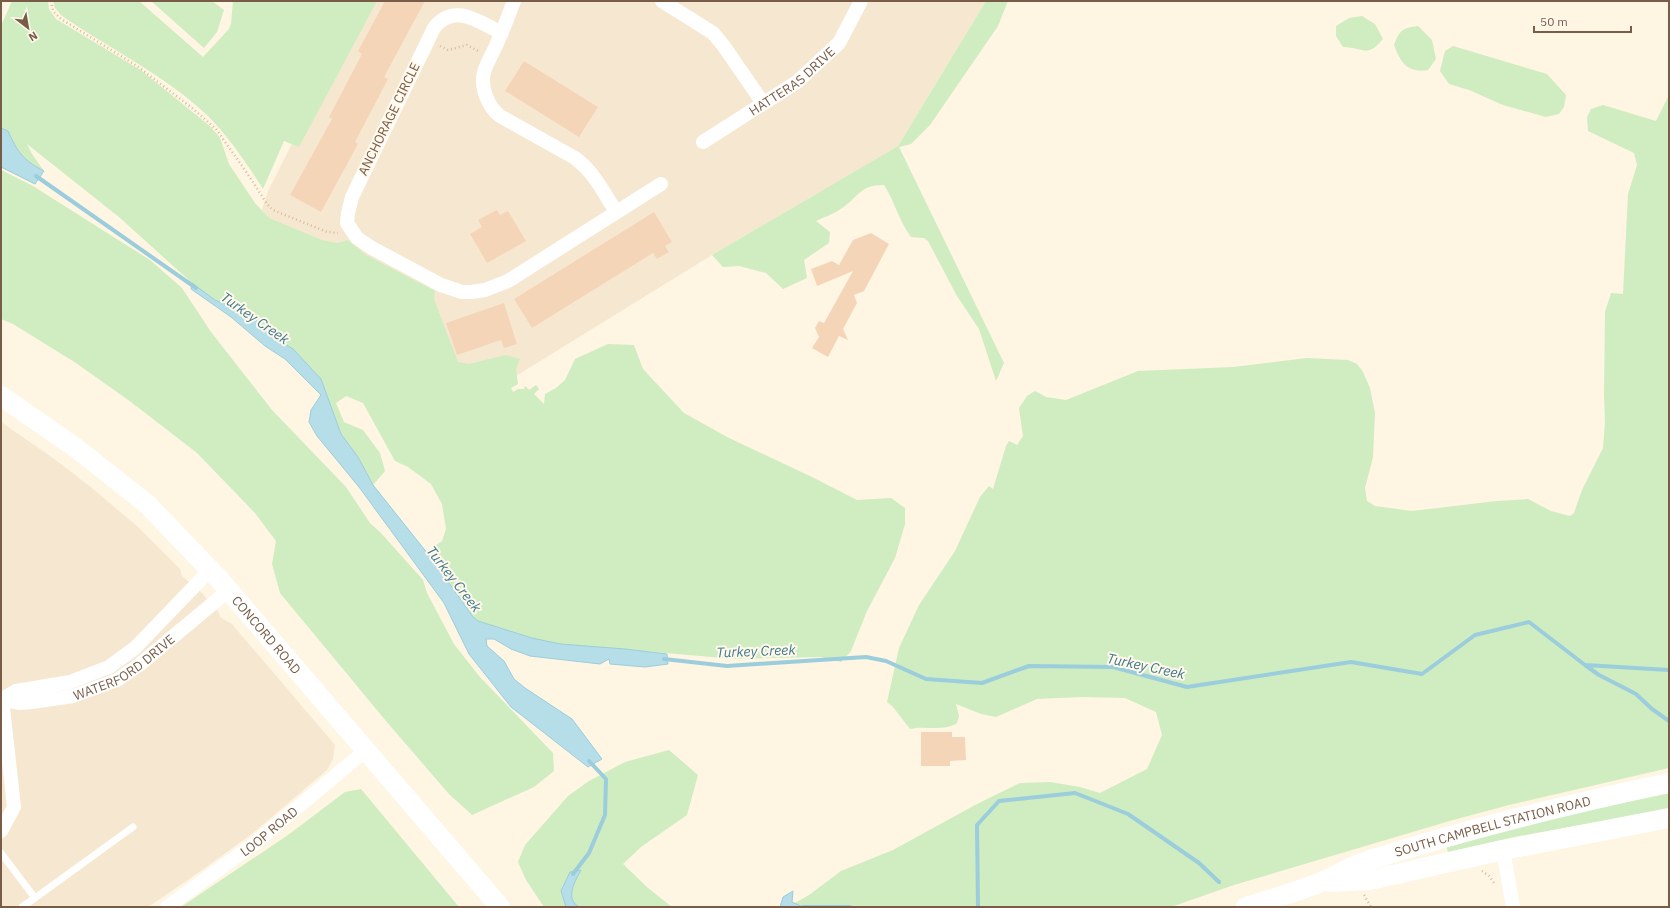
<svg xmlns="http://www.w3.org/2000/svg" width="1670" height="908" font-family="'IBM Plex Sans',sans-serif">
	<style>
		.residential { fill: #f6e8d0 }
		.green { fill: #cfedc0 }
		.water { fill: #b6dee9; stroke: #9bcddc }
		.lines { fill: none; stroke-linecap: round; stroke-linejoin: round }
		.stream { stroke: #9bcddc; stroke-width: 4 }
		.building { fill: #f5d5b8 }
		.path { stroke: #dbb89b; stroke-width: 2.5; stroke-dasharray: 1 3; stroke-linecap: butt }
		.service { stroke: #fff; stroke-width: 7 }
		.minor { stroke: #fff; stroke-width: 14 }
		.secondary { stroke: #fff; stroke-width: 20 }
		.labels { text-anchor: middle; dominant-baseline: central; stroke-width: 4; stroke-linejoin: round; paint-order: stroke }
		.street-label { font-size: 13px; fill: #785c47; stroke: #fff8eb }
		.water-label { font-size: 14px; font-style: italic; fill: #3e7a8d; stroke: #fff8eb }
	</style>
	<rect width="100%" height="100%" fill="#fef5e3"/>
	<path class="residential" d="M364,1H986L898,146L712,255L511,379L469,382L258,221L269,189Z
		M1,422L53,458L92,488L138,527L180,569L182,576L201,592L219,613L220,617L232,624L335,745L333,759L327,770L253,833L198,873L148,907H1Z"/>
	<path class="green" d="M12,1H48L49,9L56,19L142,71L211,127L220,138L229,164L255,203L269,218L322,240L337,243L348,240L366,255L435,291L434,299L458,362L469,364L505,355L520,359L516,369L518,384L511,388L513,392L518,389H524L525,386L529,390L536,385L539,389L534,394L544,404L545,394L556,388L565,380L575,359L608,344L634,345L643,369L684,413L727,437L812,477L857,500L891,498L905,508V524L895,558L867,611L851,651L841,662L821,657L735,659L560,644L532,638L478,621L473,617L432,559L431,554L436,545L442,541L446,529L442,504L431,484L408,467L395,461L363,403L346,396L336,403L344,422L363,430L380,453L385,471L373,485L358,457L341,434L321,379L293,349L272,336L251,315L215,300L192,283L119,217L27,144L32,154L44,171C23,160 18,153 8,131L1,128V26Z
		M53,1H139L203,57L229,29L231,24L233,1H377L299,147L284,141L263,189C248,165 228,136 208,116C165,75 110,49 62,16L55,8Z
		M151,1H212L224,10L217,32L204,48Z
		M986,1H1008L998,26L930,125L911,144L899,147L1004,363L996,381L979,329L957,296L928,241L924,238L911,237C899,221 895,202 884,185C858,185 858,199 839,210C832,215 824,217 816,221L830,232L829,243L804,260L807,278L783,289L766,273L739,266L723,267L712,255L898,146Z
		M1362,16L1375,24L1383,39C1367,58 1365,48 1343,47L1336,36V26L1349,18Z
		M1418,26L1432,40L1436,59L1428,70C1407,73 1401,63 1394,45C1400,30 1402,28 1418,26Z
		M1453,46L1547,74L1566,95L1564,107L1559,114L1546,117L1503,105L1469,90L1449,84L1440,71L1445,51Z
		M1669,95V768L1509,805L1453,820L1234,885L1171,907H788L809,895L841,871L893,850L977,804L1020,783L1050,782L1080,787L1100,793L1147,769L1162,735L1156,712L1125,698L1082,697L1037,699L996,717L981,714L956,704L959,716L957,723C944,732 925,725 910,729L893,707L887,702L899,648L919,605L955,551L980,497L989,486L993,489L1006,446L1009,441L1017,445L1023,436L1019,408L1027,396L1035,391L1046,397L1066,400L1138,371L1233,367L1307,358L1348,360L1357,364L1363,372L1370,388L1375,413L1373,457L1365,488L1367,501L1375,506L1412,511L1497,501L1528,499L1551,511L1570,516L1574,513L1582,490L1603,448L1605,422L1604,395L1605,312L1611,293L1623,294L1628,194L1637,165L1634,153L1588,131L1587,117L1591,109L1603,105L1656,121Z
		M1,170L33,186L150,260L182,288L211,332L272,410L346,487L370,523L381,533L423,580L427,593L454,644L479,676L553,753L554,771L534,787L472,815L449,794L386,721L280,593L272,564L276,541L255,513L197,453L131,402L76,363L13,324L1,319Z
		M669,750L698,775L687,815L641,847L623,864L648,888L672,907H544L526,880L518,862L525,845L568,796L589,781L625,762Z
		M361,789L459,907H181L288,835L345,792Z
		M1669,790V809L1514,837L1448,852L1446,845Z"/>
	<path class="water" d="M1,128L8,131C18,153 23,160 44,171L35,184L1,167Z
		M192,283L215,300L251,315L272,336L293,349L321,379L341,434L358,457L373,485L432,559L473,617L478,621L532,638L560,644L625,649L667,654L668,664L645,667L610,664L609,659L600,664L530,656L511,649L494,639H486L487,646L504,661L514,679L525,688L572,719L602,759L588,767L511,707L469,654L444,603L359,487L317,436L309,422L311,410L321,395L285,359L265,346L231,317L191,289Z
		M581,870C576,880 564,898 579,907H566L561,891L570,872Z
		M793,891L792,902L803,907H780L783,897Z"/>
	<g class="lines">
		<path class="stream" d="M36,176L196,288
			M664,659L727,666L866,657L886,661L926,679L982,683L1029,666L1113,667L1187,687L1351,662L1422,674L1475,635L1529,622L1585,665L1669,670
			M1585,665L1599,675L1636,694L1652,709L1669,721
			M573,874L589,853L605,815L606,779L589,761
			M803,907H850
			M978,907L977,825L999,801L1075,793L1128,814L1199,863L1219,882"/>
	</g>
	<path class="building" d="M385,1H425L384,77L388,79L355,142L358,144L321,212L290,195L332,119L329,117L362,54L358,51Z
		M524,61L598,107L579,137L505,91Z
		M497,210L500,215L508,211L526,241L487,263L470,234L482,227L478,220Z
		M654,212L672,242L665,246L669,252L657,259L653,253L532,328L514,299Z
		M871,233L889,244L864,291L854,295L857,303L843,329L848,340L839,336L828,357L812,348L819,337L815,328L819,321L824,323L853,271L817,286L811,269L832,261L839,265L853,240Z
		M504,303L517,344L504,348L501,340L457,355L446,323Z
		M921,732H952V737H965L966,760L950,761V766H921Z"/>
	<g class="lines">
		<path class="path" d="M51,1L53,11L61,19L137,66L192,108L216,129L247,173L267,204L273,210L327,232L338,233
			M440,46L448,50L467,45L480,52
			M1482,871L1489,876L1495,884
			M1364,895L1371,907"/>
		<path class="service" d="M1,853L35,898L22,907
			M35,898L133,827"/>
		<g class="minor">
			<path d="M514,1C509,14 504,28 498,41C494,51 487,62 484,72C480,87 488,107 500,116L575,158C594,172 604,193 616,212"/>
			<path d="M662,1L713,33L723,45L763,103"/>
			<path d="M502,33C479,22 454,2 434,28L352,197L348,213L347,223L357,238L372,248L441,285L462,292H471L485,290L508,281L661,184"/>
			<path id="s1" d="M703,142L797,82L839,43L861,1"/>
			<path id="s2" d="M1,699L19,703L32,702L73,696L117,680L139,665L229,590"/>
			<path d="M2,699L16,691L70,682L109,667L135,648L210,570"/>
			<path d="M1,831L14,807L2,699"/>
			<path d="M1503,850L1513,907"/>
			<path id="s3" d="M167,907L254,844L366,750"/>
		</g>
		<g class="secondary">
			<path id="s4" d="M1,396L76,448L147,504L219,579L500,907"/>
			<path d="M1330,882L1370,880L1503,850L1669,818"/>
			<path id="s5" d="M1246,907C1271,899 1297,892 1321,882C1337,875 1353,865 1370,860C1468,829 1568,804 1669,783"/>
		</g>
	</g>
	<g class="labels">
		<g class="street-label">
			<text stroke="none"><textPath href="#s1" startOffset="108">HATTERAS DRIVE</textPath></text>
			<text transform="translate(389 119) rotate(-64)">ANCHORAGE CIRCLE</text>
			<text stroke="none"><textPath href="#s4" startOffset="359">CONCORD ROAD</textPath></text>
			<text stroke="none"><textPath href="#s2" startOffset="132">WATERFORD DRIVE</textPath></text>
			<text stroke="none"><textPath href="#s5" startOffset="260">SOUTH CAMPBELL STATION ROAD</textPath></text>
			<text stroke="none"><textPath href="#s3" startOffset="127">LOOP ROAD</textPath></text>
		</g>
		<g class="water-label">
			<text transform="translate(255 318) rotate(35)">Turkey Creek</text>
			<text transform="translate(454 579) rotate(52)">Turkey Creek</text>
			<text transform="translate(756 651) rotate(-2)">Turkey Creek</text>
			<text transform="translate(1146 666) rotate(12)">Turkey Creek</text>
		</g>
	</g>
	<rect width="1670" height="908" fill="none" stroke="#785c47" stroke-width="4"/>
	<g transform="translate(28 28) rotate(149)" stroke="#fff8eb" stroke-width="3" paint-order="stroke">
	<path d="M0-3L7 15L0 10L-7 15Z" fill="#785c47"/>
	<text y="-6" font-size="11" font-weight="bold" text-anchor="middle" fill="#785c47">N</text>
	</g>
	<path d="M1534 26v6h97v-6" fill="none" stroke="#785c47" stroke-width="2"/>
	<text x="1540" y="26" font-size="12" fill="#785c47" stroke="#fff8eb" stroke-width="3" paint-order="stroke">50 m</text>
</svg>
